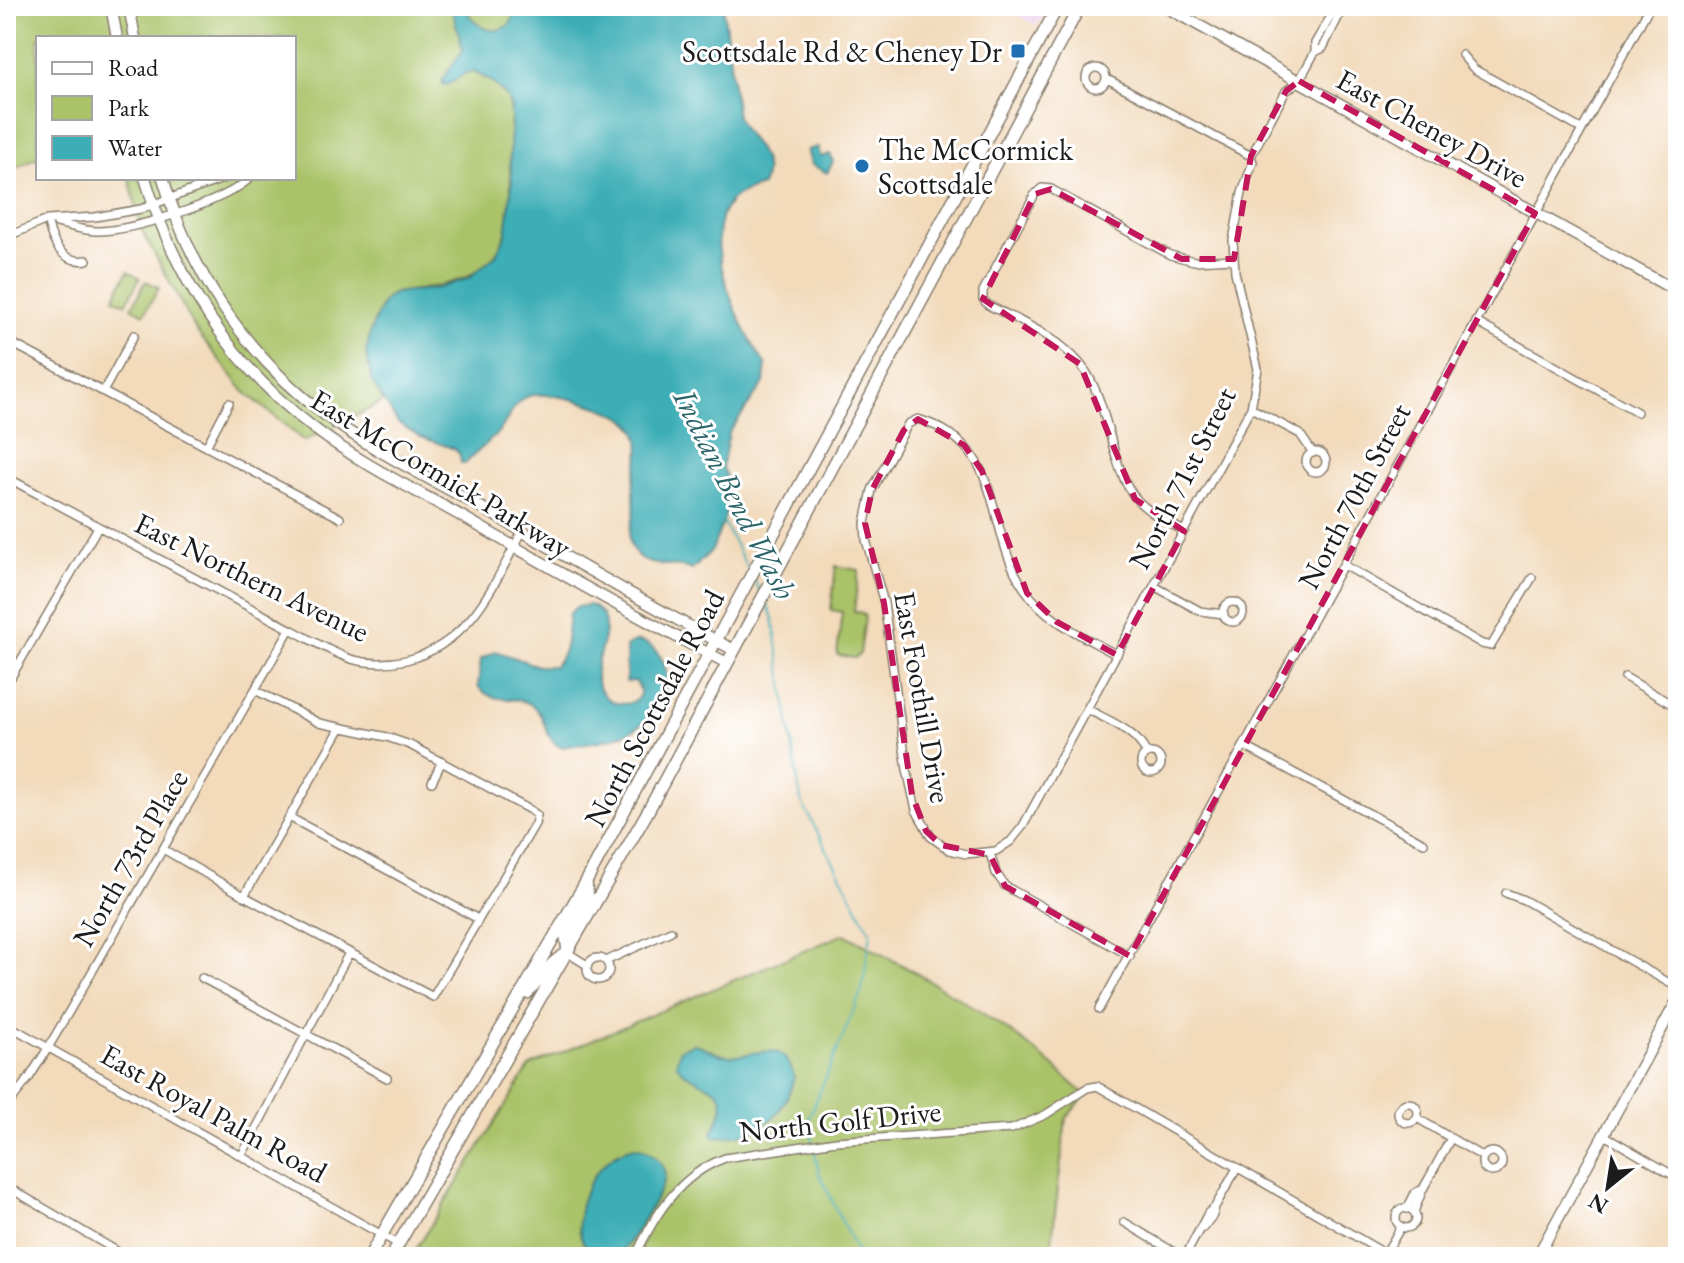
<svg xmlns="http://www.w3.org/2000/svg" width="1684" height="1263" font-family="'EB Garamond',serif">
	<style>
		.built { fill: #e9d1ed }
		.green { fill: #aac369; stroke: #637042; stroke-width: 2 }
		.water { fill: #3daeb6; stroke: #2c6569; stroke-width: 2 }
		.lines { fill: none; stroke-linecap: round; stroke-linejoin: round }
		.stream { stroke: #3daeb6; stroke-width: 2 }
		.street-casing { stroke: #877b6c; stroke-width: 10 }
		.secondary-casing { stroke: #877b6c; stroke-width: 13 }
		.primary-casing { stroke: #877b6c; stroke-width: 14 }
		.street { stroke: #fff; stroke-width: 7 }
		.secondary { stroke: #fff; stroke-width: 10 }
		.primary { stroke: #fff; stroke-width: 11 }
		.marked { fill: none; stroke: #c2185b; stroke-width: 6; stroke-dasharray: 16 10; stroke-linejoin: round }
		.poi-dot { fill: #1f6fb2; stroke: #fff; stroke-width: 3 }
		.labels { text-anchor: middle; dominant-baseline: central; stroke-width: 6; stroke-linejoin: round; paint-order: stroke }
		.poi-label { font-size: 30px; fill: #1c1c1c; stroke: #fff; text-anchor: end }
		.street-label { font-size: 30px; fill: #1c1c1c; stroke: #fff }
		.water-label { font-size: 32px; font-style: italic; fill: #2c6569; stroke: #fff }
	</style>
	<rect width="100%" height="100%" fill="#fff"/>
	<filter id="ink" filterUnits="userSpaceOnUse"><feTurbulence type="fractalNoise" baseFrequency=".0125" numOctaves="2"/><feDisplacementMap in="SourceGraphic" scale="16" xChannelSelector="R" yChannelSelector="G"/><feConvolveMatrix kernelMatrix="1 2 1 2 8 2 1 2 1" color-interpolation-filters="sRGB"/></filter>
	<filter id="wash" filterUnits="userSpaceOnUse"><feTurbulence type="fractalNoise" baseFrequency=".006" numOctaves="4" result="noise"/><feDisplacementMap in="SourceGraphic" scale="32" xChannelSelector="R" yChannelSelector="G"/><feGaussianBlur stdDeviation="1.8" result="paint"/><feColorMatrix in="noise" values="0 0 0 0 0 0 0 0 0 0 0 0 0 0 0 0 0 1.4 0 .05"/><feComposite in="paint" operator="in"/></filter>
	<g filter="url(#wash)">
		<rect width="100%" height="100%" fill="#f2dabb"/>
		<path class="built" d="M1002,6H1049L1037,26Z"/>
		<path class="green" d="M6,6H558L507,97C516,121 508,146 510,171C518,266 479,283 394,293L383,302C365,347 359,356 383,402L304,441L245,392L197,332L142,231L129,178H294V38H38V157L6,172Z
			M128,271L140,278L126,304L114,298Z
			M146,281L159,288L144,314L132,307Z
			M836,566L859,570L854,611L862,613L865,617L860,654L855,658L837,655L842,612L831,610Z
			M844,934C905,966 969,1001 1025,1043C1046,1059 1066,1078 1086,1095L1066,1118L1051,1250L1054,1257H411L530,1066Z"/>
		<path class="water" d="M451,6H464C474,25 490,39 510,24L517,6H723L737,117C748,145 775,154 762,186C751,189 736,194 729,203C698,241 742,332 766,365L764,383L729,433L722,467L730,486L727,511L720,530L712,550L692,570C676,560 645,573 632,548C626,536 632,525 634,513C635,503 633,492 634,482C635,468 642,455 639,440C638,434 635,428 631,424C616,409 546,388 526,397C514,403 508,420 500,430C490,443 475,452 465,464L461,463L460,455L455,449L421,437L398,423L372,382L366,353L371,329L383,302L388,297L394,293L438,288L469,278L496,255L506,234L512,183L510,161L511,108L507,97L491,81L474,72L465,73L451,83L443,85L442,80L463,50Z
			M818,147L820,157L830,154L833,162L827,173L811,164L807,150Z
			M590,605C625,621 587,660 598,685C610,717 655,703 635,681L626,682V647C646,629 669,661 667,681C666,693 658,705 651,714C647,719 643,724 638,727C616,741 586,743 560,747C541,734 549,723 536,709C518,691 494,708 478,686L481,659L496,651L538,666H554C569,651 566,633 569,614L576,607Z
			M693,1044C705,1045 712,1053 723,1055C750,1061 783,1032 794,1077C784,1120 758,1136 715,1137L712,1133C743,1078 698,1093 676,1064L680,1049Z
			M636,1147C649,1150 665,1161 665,1176C665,1187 625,1253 615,1257C610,1258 601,1257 596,1257C556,1229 593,1151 636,1147Z"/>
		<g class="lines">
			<path class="stream" d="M722,520L749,571
				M754,580L760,592
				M765,601L773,618L801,801L871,933L862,990L809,1118L813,1142
				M814,1148L819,1173L859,1257"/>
		</g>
	</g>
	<g filter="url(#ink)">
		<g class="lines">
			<defs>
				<path id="street" d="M1315,52L1323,48L1344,6
					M1462,55L1474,69L1581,129
					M1086 78a10 10 0 1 1 20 0a10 10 0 1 1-20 0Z
					M1107,79L1251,156
					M47,220C52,242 61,264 87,260
					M57,223C71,226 86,232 100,231C135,230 225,202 250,178
					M6,237L47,220L95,217L141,209L225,178
					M1476,322L1637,412
					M6,340L340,518
					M104,390L134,335
					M1251,408L1300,434L1313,453
					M207,445L229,403
					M1306 462a10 10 0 1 1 20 0a10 10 0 1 1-20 0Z
					M6,477L290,629C310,639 330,652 351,659C368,664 389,664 406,660C470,645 494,584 522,532
					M1184,531C1168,522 1151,514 1138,501C1109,470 1111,402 1081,365C1058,336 1019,321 988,305L983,299V291L1035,194L1042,188L1051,189L1170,255L1194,261L1234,259
					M1344,565L1482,644L1491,646L1532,578
					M1154,586L1200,611L1224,614
					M1223 612a10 10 0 1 1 20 0a10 10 0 1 1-20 0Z
					M1117,655C1083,636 1046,621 1024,588C983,527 1008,447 918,419L908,424L872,490L865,523L866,540L884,603L907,770L916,810L931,837L949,850L966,854L996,851L1011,841L1023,826L1251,408L1258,369L1235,272L1233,240L1242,193L1253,162L1251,156L1286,91L1299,81L1315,52V43L1337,6
					M1625,677L1678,708
					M6,686L98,527
					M1087,709C1109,721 1136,730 1147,754
					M1246,747L1424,843
					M1141 763a10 10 0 1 1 20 0a10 10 0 1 1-20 0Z
					M432,782L442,761
					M289,817L478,919
					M163,849L244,896L433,997L535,824L537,815L530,810L410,745L387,737L319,723L255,690
					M990,853L996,873L1005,886L1130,956
					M1506,893L1524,900L1678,988
					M244,896L340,729
					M568,953L587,965
					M587 969a11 11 0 1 1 22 0a11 11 0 1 1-22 0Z
					M606,961L671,931
					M202,978L387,1078
					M1099,1009L1650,6
					M6,1024L398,1244
					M1398 1113a10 10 0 1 1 20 0a10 10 0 1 1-20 0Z
					M6,1107L29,1078L48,1048L290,629
					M1417,1118L1483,1157
					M1604,1135L1678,1178
					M1482 1162a10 10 0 1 1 20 0a10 10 0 1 1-20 0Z
					M242,1155L349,953
					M6,1186L127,1257
					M1396 1218a10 10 0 1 1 20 0a10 10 0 1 1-20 0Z
					M1407,1209L1415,1193L1423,1189
					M1414,1212L1423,1189L1451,1138
					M1124,1222L1182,1257
					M1203,1228L1213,1215L1215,1207
					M1385,1254L1401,1227
					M635,1257C655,1214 679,1175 725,1158L836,1141L1012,1129L1045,1115L1087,1088L1097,1086L1391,1257
					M1185,1257L1208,1213L1215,1207L1237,1168"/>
				<path id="secondary" d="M111,6L117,38
					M129,6L135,38
					M1164,6L1678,292
					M145,178C175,278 231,366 315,429C365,467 424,494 477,525C559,573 642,620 727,663
					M163,178C190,272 246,355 324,414C375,453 436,481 491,513C571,560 652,607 734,650
					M1537,1257L1678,999"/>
				<path id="primary" d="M568,952L566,937L588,897L586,883
					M527,993C541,979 549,962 568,953
					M369,1257L586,882L1058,6
					M391,1257L647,813L1080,6"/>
			</defs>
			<use href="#street" class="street-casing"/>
			<use href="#secondary" class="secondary-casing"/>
			<use href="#primary" class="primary-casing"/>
			<use href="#street" class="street"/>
			<use href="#secondary" class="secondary"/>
			<use href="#primary" class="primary"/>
		</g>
	</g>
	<path class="marked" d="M1299,81L1535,213L1130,956L1005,886L990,855L941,845L926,831L912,795L884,603L865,523L872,490L904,430L918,419L964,445L982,471L1027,593L1057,622L1117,655L1184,531L1135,499L1080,364L983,299L1035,194L1051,189L1182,259H1234L1251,156L1286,91Z"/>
	<g class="poi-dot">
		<rect x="1010" y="43" width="16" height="16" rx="4"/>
		<circle cx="862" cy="166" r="8"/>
	</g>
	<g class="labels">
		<g class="poi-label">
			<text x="1002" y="51">Scottsdale Rd &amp; Cheney Dr</text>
			<text x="878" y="149" text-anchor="start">The McCormick<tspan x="878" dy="34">Scottsdale</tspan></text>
		</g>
		<g class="street-label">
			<text transform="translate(1432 128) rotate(29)">East Cheney Drive</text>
			<text transform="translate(441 473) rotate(31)">East McCormick Parkway</text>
			<text transform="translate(1182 478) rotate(-63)">North 71st Street</text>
			<text transform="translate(1354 496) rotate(-62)">North 70th Street</text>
			<text transform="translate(252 577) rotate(26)">East Northern Avenue</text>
			<text transform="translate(923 697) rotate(80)">East Foothill Drive</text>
			<text transform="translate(654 708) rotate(-62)">North Scottsdale Road</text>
			<text transform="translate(130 858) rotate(-60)">North 73rd Place</text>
			<text transform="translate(214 1113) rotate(29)">East Royal Palm Road</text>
			<text transform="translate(840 1121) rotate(-6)">North Golf Drive</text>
		</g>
		<g class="water-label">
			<text transform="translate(735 494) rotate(63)">Indian Bend Wash</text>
		</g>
	</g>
	<rect width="1684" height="1263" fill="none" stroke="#fff" stroke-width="32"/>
	<rect x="36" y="36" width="260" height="144" fill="#ffffff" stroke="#a4a4a4" stroke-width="2"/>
	<rect x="52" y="62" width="40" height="12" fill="#ffffff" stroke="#a4a4a4" stroke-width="2"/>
	<text x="108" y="76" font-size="24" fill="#1c1c1c">Road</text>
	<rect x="52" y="96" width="40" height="24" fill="#aac369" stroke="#a4a4a4" stroke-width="2"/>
	<text x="108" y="116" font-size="24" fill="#1c1c1c">Park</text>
	<rect x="52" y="136" width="40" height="24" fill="#3daeb6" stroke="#a4a4a4" stroke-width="2"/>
	<text x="108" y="156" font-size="24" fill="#1c1c1c">Water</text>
	<g transform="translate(1608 1187) rotate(210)" stroke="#ffffff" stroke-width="6" paint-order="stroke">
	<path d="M0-6L14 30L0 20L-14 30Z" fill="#1c1c1c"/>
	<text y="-12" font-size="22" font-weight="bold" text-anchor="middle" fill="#1c1c1c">N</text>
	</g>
</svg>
